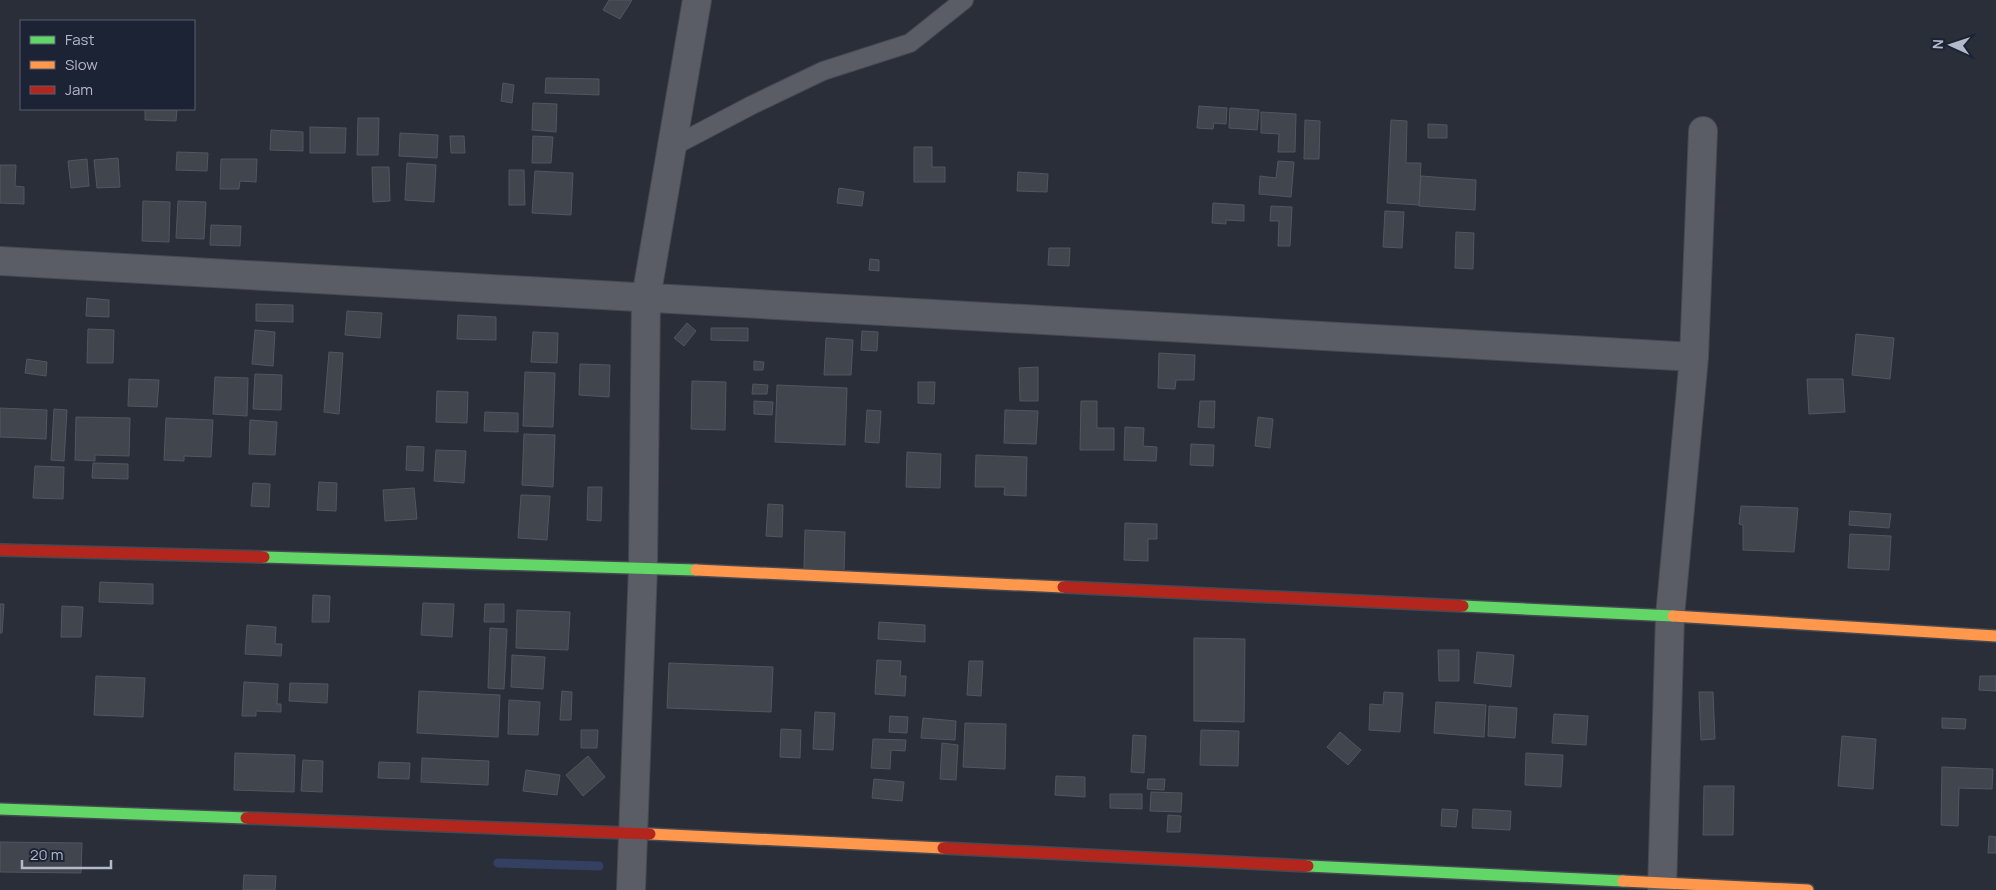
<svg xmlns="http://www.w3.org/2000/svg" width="1996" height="890" font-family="Manrope,sans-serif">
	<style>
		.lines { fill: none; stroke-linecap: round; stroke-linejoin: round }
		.stream { stroke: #344061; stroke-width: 9 }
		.building { fill: #41454e; stroke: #515660 }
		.lane-casing { stroke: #464951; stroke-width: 20 }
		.street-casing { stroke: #464951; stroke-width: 30 }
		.fast-casing { stroke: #464951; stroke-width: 14 }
		.slow-casing { stroke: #464951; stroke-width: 14 }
		.jam-casing { stroke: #464951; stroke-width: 14 }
		.lane { stroke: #5a5d66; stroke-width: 18 }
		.street { stroke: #5a5d66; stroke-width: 28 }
		.fast { stroke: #63d668; stroke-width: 11 }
		.slow { stroke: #ff974d; stroke-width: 11 }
		.jam { stroke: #b3261e; stroke-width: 11 }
	</style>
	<rect width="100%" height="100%" fill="#292e39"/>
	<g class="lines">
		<path class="stream" d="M498,863L599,866"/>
	</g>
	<path class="building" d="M609,0H632L620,19L603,10Z
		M546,78L599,79V95L545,93Z
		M503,83L514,85L512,103L501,101Z
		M533,103L557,104L556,132L532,130Z
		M1199,106L1227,108L1226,124L1214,123L1213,129L1197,128Z
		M1230,108L1259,110L1257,130L1229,128Z
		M145,109H177L176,121L145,120Z
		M1261,112L1296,114L1295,152H1278L1279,134L1261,133Z
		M358,118H379L378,155H357Z
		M1305,120L1320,121L1319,159H1304Z
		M1391,120L1407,121L1406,163H1421L1419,205L1387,203Z
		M1428,124L1447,125V138H1428Z
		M310,127L346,128L345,153H310Z
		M271,130L303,132V151L270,150Z
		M400,133L438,135L437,158L399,156Z
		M450,136H464L465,153H451Z
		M533,136L553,137L551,163H532Z
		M914,147H932V167H945V182H914Z
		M177,152L208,153L207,171L176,170Z
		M118,158L120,187L97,188L94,160Z
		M87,159L89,186L71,188L68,161Z
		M221,159H257L256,182L240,181L239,189H220Z
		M1278,161L1294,162L1291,197L1259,194L1260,176L1276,178Z
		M407,163L436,165L434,202L405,200Z
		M0,165H16L15,186L24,187V204L0,203Z
		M372,167H389L390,201L373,202Z
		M509,170H524L525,205H509Z
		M535,171L573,173L571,215L532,213Z
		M1018,172L1048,174L1047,192L1017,191Z
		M1421,176L1476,180L1475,210L1419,206Z
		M839,188L864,192L862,206L837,203Z
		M143,201L170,202L169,242L142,241Z
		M178,201L206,202L204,239L176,238Z
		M1213,203L1244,205V221L1226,220V224L1212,223Z
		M1271,206L1292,207L1290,246H1278L1279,221H1270Z
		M1385,211L1404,212L1402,248L1383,247Z
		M211,225L241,226L240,246L210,245Z
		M1456,232L1474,233L1473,269L1455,268Z
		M1049,248H1070L1069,266L1048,265Z
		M870,259L879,260V271L869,270Z
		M87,298L109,300V317L86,316Z
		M256,304L293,305V322L256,321Z
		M347,311L382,313L380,338L345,335Z
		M458,315L496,317V340L457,339Z
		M687,323L696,331L684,346L674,338Z
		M711,328H748V341L711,340Z
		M88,329L114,330L113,363H87Z
		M255,330L275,332L273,366L252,364Z
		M862,331L878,332L877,351L861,350Z
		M533,332L558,333L557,363L531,362Z
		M1856,334L1894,338L1890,379L1852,375Z
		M826,338L853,340L851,375H824Z
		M329,352L343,353L339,414L324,412Z
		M1159,353L1195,355L1194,380H1176L1175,389L1158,388Z
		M27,359L47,362L46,376L25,373Z
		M754,361L764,362L763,370H754Z
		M580,364L610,365L609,397L579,395Z
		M1038,367V401H1020L1019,368Z
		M525,372L555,373L553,427L523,426Z
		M255,374L282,375L281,410L253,409Z
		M215,377L248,378L247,416L213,414Z
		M129,379L159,380L157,407L128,406Z
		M1807,379H1843L1845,412L1809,414Z
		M692,381L726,382L725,430L691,429Z
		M918,382H935L934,404L918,403Z
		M753,384L768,385L767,394H752Z
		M777,385L847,388L845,445L775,442Z
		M437,391L468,392L467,423L436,422Z
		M754,401L773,402L772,415L754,414Z
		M1081,401H1097V428H1114V450H1080Z
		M1200,401H1215L1214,428L1198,427Z
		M0,408L47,410L46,439L0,437Z
		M54,409L67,410L64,461L51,460Z
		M867,410L881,411L879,443L865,442Z
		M1005,410L1038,411L1036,444L1004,443Z
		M485,412L518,413V432L484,431Z
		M76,417L130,418L129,456L95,455V461L75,460Z
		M1258,417L1273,419L1270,448L1255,446Z
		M166,418L213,420L211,457L184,456V461L164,460Z
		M250,420L277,422L275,455L249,454Z
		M1125,427L1144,428L1143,446L1157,447L1156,461L1124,460Z
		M524,434L555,435L553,487L522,485Z
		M1191,444L1214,445L1213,466L1190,465Z
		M407,446L424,447L423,471L406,470Z
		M436,450L466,451L464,483L434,481Z
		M907,452L941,454L940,488L906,487Z
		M976,455L1027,457L1026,496L1004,495L1005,487H975Z
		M93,463L128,464V479L92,478Z
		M35,466L64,467L63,499L33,498Z
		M319,482L337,483L336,511L317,510Z
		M253,483L270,484L269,507L251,506Z
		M588,487H602L601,521L587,520Z
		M414,488L417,519L385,521L383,490Z
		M521,495L550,496L547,540L518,538Z
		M768,504L783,505L782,537L766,536Z
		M1741,506L1798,508L1794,552L1743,550V525L1739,524Z
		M1850,511L1891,514L1889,528L1849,525Z
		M1125,523L1157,524V539H1148V561L1124,560Z
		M805,530L845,532L844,571L804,569Z
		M1850,534L1891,536L1889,570L1848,568Z
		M100,582L153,584V604L99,602Z
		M313,595L330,596L329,622H312Z
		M423,603L454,604L452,637L421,635Z
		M0,604H4L2,633H0Z
		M485,604H504V622H484Z
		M62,606L83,607L81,637H61Z
		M517,610L570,612L568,650L516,648Z
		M879,622L925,625V642L878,639Z
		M247,625L276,627L275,644H282L281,656L245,654Z
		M490,628L507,629L504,689L488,688Z
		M1194,638L1245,639L1244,722L1194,721Z
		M1438,650H1459V681H1439Z
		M1477,652L1514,655L1511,687L1474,683Z
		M512,655L545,657L543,689L511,687Z
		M877,660L901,661L900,676H906L905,696L875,694Z
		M969,661H983L981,696L967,695Z
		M669,663L773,667L771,712L667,708Z
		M96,676L145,678L143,717L94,715Z
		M1980,676H1996V691L1979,690Z
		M244,682L278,684L277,704H281V712L256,711V716H242Z
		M290,683L328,684L327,703L289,701Z
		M419,691L500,695L498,737L417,733Z
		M562,691L572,692L571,720H560Z
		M1384,692L1403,693L1400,732L1369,730L1370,704L1383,705Z
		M1699,692H1713L1715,739L1701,740Z
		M509,700L540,702L538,735L508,734Z
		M1436,702L1486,705L1484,737L1434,733Z
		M1489,706L1517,708L1515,738L1488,736Z
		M815,712L835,713L833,750L813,749Z
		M1554,714L1588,716L1586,745L1552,743Z
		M890,716L908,717L907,733L889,732Z
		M923,718L956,721L955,740L921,738Z
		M1942,718L1966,719L1965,729L1942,728Z
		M965,723L1006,724L1005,769L963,767Z
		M781,729L801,730L800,758L780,757Z
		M581,730H598L597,748H581Z
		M1201,730L1239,731L1238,766L1200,765Z
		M1340,732L1361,750L1348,765L1327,747Z
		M1133,735L1146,736L1144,773L1131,772Z
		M1842,736L1876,739L1873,789L1838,786Z
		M873,739L906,740L905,751L891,750L890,769L871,768Z
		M942,743L958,745L956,780L940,779Z
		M235,753L295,755L294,792L234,790Z
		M1526,753L1563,755L1561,787L1525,785Z
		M588,756L605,777L583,796L566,775Z
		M422,758L489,761L488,785L421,782Z
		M303,760L323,761L322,792L301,791Z
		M379,762L410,763L409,779L378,778Z
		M1942,767L1993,769L1992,789L1959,788L1958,826L1941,825Z
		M526,770L560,775L557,795L523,791Z
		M1056,776L1085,777V797L1055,795Z
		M874,779L904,782L902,801L872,798Z
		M1148,779H1165L1164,790L1147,789Z
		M1704,786H1734L1733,835H1703Z
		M1151,792L1182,793L1181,812L1150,811Z
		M1110,794H1142V809L1110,808Z
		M1442,809L1458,810L1456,827L1441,826Z
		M1473,809L1511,811L1510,830L1472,828Z
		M1168,815L1181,816L1180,832H1167Z
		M1989,836L1996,837V853H1988Z
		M0,842L82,843L81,873L0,872Z
		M244,875L276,876L275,890H243Z"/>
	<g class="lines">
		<defs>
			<path id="lane" d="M670,148L752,105L823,71L910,43L964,0"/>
			<path id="street" d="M0,261L1694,357
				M631,890L643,567L646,298L697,0
				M1662,890L1670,616L1694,357L1703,131"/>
			<path id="fast" d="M264,557L696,570
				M1463,606L1673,616
				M0,809L246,818
				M1308,866L1623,881"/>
			<path id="slow" d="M696,570L1063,587
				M1673,616L1996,636
				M650,834L943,848
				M1623,881L1808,890"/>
			<path id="jam" d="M0,550L264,557
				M1063,587L1463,606
				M246,818L650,834
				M943,848L1308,866"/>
		</defs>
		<use href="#lane" class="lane-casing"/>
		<use href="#street" class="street-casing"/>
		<use href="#fast" class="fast-casing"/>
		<use href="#slow" class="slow-casing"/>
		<use href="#jam" class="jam-casing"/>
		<use href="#lane" class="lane"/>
		<use href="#street" class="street"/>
		<use href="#fast" class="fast"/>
		<use href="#slow" class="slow"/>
		<use href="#jam" class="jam"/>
	</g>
	<rect x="20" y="20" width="175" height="90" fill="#1c2334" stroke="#595f70"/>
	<rect x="30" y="36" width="25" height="8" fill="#63d668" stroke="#595f70"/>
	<text x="65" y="45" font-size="15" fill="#b4b9ca">Fast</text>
	<rect x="30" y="61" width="25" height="8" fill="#ff974d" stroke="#595f70"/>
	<text x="65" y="70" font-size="15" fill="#b4b9ca">Slow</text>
	<rect x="30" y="86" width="25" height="8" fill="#b3261e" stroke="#595f70"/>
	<text x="65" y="95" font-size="15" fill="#b4b9ca">Jam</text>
	<g transform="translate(1951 45) rotate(273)" stroke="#1c2334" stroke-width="4" paint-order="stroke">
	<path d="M0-4L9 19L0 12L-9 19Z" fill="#b4b9ca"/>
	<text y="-8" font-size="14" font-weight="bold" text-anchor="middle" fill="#b4b9ca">N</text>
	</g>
	<path d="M22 860v8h89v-8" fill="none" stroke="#b4b9ca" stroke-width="2.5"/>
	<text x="30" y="860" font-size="15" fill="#b4b9ca" stroke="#1c2334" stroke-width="4" paint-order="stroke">20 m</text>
</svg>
